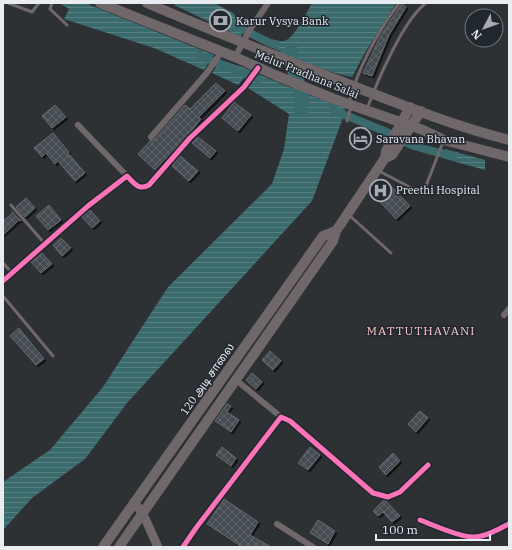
<svg xmlns="http://www.w3.org/2000/svg" width="512" height="550" font-family="'IBM Plex Serif','Noto Sans Tamil',serif">
	<style>
		.water { fill: url(#water-rules) }
		.lines { fill: none; stroke-linecap: round; stroke-linejoin: round }
		.canal { stroke: #3b6a6c; stroke-width: 8 }
		.river { stroke: #3b6a6c; stroke-width: 14 }
		.building { fill: url(#building-cross-hatch); stroke: #66696c; filter: url(#shadow) }
		.lane { stroke: #70676a; stroke-width: 3 }
		.street { stroke: #70676a; stroke-width: 6 }
		.secondary { stroke: #73686b; stroke-width: 9 }
		.primary { stroke: #70676a; stroke-width: 10 }
		.cycleway-casing { stroke: #21272e; stroke-width: 8 }
		.cycleway { stroke: #fb73b8; stroke-width: 5 }
		.labels { text-anchor: middle; dominant-baseline: central; stroke-width: 3; stroke-linejoin: round; paint-order: stroke }
		.poi-label { font-size: 11px; fill: #e9edf2; stroke: #21272e; text-anchor: start }
		.street-label { font-size: 11px; fill: #e9edf2; stroke: #21272e }
		.neighbourhood-label { font-size: 12px; letter-spacing: 1px; fill: #f8c4c6; stroke: #21272e }
	</style>
	<defs>
		<pattern id="water-rules" width="6" height="5" patternUnits="userSpaceOnUse"><rect width="6" height="5" fill="#3b6a6c"/><path d="M0 2.5h6" fill="none" stroke="#578081"/></pattern>
		<pattern id="building-cross-hatch" width="8" height="8" patternUnits="userSpaceOnUse"><rect width="8" height="8" fill="#454b52"/><path d="M0 0l8 8M0 8l8-8" fill="none" stroke="#60656b"/></pattern>
		<filter id="shadow"><feDropShadow dx="2" dy="2" stdDeviation="0" flood-color="#0009"/></filter>
	</defs>
	<rect width="100%" height="100%" fill="#2e3134"/>
	<path class="water" d="M59,3H85L214,55L204,70L154,48L64,19L69,9Z
		M176,3H214L233,13L245,27L241,37L174,5Z
		M312,3H396L366,51L352,77C322,71 293,58 266,45L268,39C273,39 280,42 284,41C294,39 307,12 312,3Z
		M221,60L251,70L238,85L212,73Z
		M258,74L301,92L345,108L344,115L312,201L127,403L85,459L32,498L3,530V482L50,450L103,387L168,287L272,184L284,149L289,114L248,88Z
		M445,149L485,160V170L442,158Z"/>
	<g class="lines">
		<path class="canal" d="M234,25L270,43L276,45
			M200,56L258,79
			M333,110L389,133L411,145L428,150L453,156"/>
		<path class="river" d="M291,51L290,56L302,98L301,110"/>
	</g>
	<path class="building" d="M402,3L406,7L389,35L372,76L363,73L380,37Z
		M216,83L225,91L199,117L201,119L191,131L155,170L138,154L150,141L154,140L185,105L190,109Z
		M234,102L251,115L238,131L222,118Z
		M55,105L66,117L52,128L42,116Z
		M53,133L69,152L68,153L85,173L75,181L58,161L55,164L46,153L42,157L34,148Z
		M198,137L216,151L210,158L192,143Z
		M180,156L198,171L189,181L172,166Z
		M385,180L410,206L396,219L372,193Z
		M26,198L35,208L25,217L16,207Z
		M49,205L61,220L48,230L36,216Z
		M90,210L100,221L92,228L82,217Z
		M11,211L21,221L19,220L3,235V221L13,213Z
		M61,238L71,248L62,256L53,245Z
		M42,253L52,264L41,273L31,262Z
		M19,328L44,359L36,365L10,336Z
		M270,351L281,361L273,370L262,360Z
		M252,373L262,382L256,389L246,380Z
		M227,404L231,406L227,412L239,420L231,432L215,421Z
		M420,411L428,418L416,432L408,424Z
		M222,447L236,458L231,466L216,455Z
		M310,447L320,455L308,470L298,463Z
		M393,453L400,461L386,475L379,467Z
		M224,499L258,522L250,535L271,547H242L207,524Z
		M384,500L386,501L400,516L392,522L383,512L378,516L373,511Z
		M318,520L335,531L328,544L310,533Z"/>
	<g class="lines">
		<path class="lane" d="M8,3L32,12L39,3
			M52,3L50,9L67,25
			M349,102C359,66 377,33 399,3
			M367,109C377,82 403,20 426,3
			M347,121L351,107
			M379,171L421,193L424,191L443,142
			M11,205L45,244
			M349,215L391,253
			M3,263L12,273
			M3,296L53,356"/>
		<path class="street" d="M235,57L251,28L268,3
			M78,125L127,176
			M151,137L206,74L218,57L221,51
			M3,281L88,206L127,176C134,183 139,191 149,185L190,138L244,87L258,68
			M504,315L509,309
			M236,380L281,417
			M420,520C433,525 461,538 474,537C486,537 498,529 509,524
			M277,524L313,547
			M183,547L196,528L281,417L290,421L373,493L388,497L400,492L428,465"/>
		<path class="secondary" d="M134,502L143,514L158,547"/>
		<path class="primary" d="M100,3L235,57L275,75L334,99L423,130L444,140L509,157
			M147,3C209,30 272,54 335,79C392,101 450,125 509,140
			M385,158L386,151L410,107
			M103,547L323,236L336,231
			M119,547L333,241L336,231L385,158L392,155L421,111"/>
		<defs>
			<path id="cycleway" d="M3,281L88,206L127,176C134,183 139,191 149,185L190,138L244,87L258,68
				M420,520C433,525 461,538 474,537C486,537 498,529 509,524
				M183,547L196,528L281,417L290,421L373,493L388,497L400,492L428,465"/>
		</defs>
		<use href="#cycleway" class="cycleway-casing"/>
		<use href="#cycleway" class="cycleway"/>
	</g>
	<defs>
		<symbol id="bank-ring" viewBox="-11 -11 22 22"><circle r="9.5" fill="#21272e" stroke="#a8abb0" stroke-width="1.5"/><path d="M-6-4H6V4H-6ZM0-2.3a2.3 2.3 0 1 0 0 4.6a2.3 2.3 0 1 0 0-4.6Z" fill="#a8abb0"/></symbol>
		<symbol id="hotel-ring" viewBox="-11 -11 22 22"><circle r="9.5" fill="#21272e" stroke="#a8abb0" stroke-width="1.5"/><path d="M-6-4.5h1.5V1H6V5H4.5V3h-9V5H-6ZM-4 0a1.8 1.8 0 1 1 3.6 0ZM.5 0V-2.5h3Q6-2.5 6 0Z" fill="#a8abb0"/></symbol>
		<symbol id="hospital-ring" viewBox="-11 -11 22 22"><circle r="9.5" fill="#21272e" stroke="#a8abb0" stroke-width="1.5"/><path d="M-5-5h3v3.5h4V-5h3V5h-3V1.5h-4V5h-3Z" fill="#a8abb0"/></symbol>
	</defs>
	<g fill-rule="evenodd">
		<use href="#bank-ring" x="208" y="8" width="25" height="25"/>
		<use href="#hotel-ring" x="348" y="126" width="25" height="25"/>
		<use href="#hospital-ring" x="368" y="178" width="25" height="25"/>
	</g>
	<g class="labels">
		<g class="poi-label">
			<text x="236" y="21">Karur Vysya Bank</text>
			<text x="376" y="139">Saravana Bhavan</text>
			<text x="396" y="190">Preethi Hospital</text>
		</g>
		<g class="street-label">
			<text transform="translate(307 74) rotate(22)">Melur Pradhana Salai</text>
			<text transform="translate(207 379) rotate(-55)">120 அடி சாலை</text>
		</g>
		<g class="neighbourhood-label">
			<text x="421" y="330">MATTUTHAVANI</text>
		</g>
	</g>
	<rect width="512" height="550" fill="none" stroke="#e9edf2" stroke-width="8"/>
	<g transform="translate(484 28) rotate(229)"><circle r="19" fill="#21272e" stroke="#71767c"/>
	<path d="M0-3L7 15L0 10L-7 15Z" fill="#a8abb0"/>
	<text y="-6" font-size="11" font-weight="bold" text-anchor="middle" fill="#e9edf2">N</text>
	</g>
	<path d="M376 534v6h114v-6" fill="none" stroke="#e9edf2" stroke-width="2"/>
	<text x="382" y="534" font-size="12" fill="#e9edf2" stroke="#21272e" stroke-width="3" paint-order="stroke">100 m</text>
</svg>
